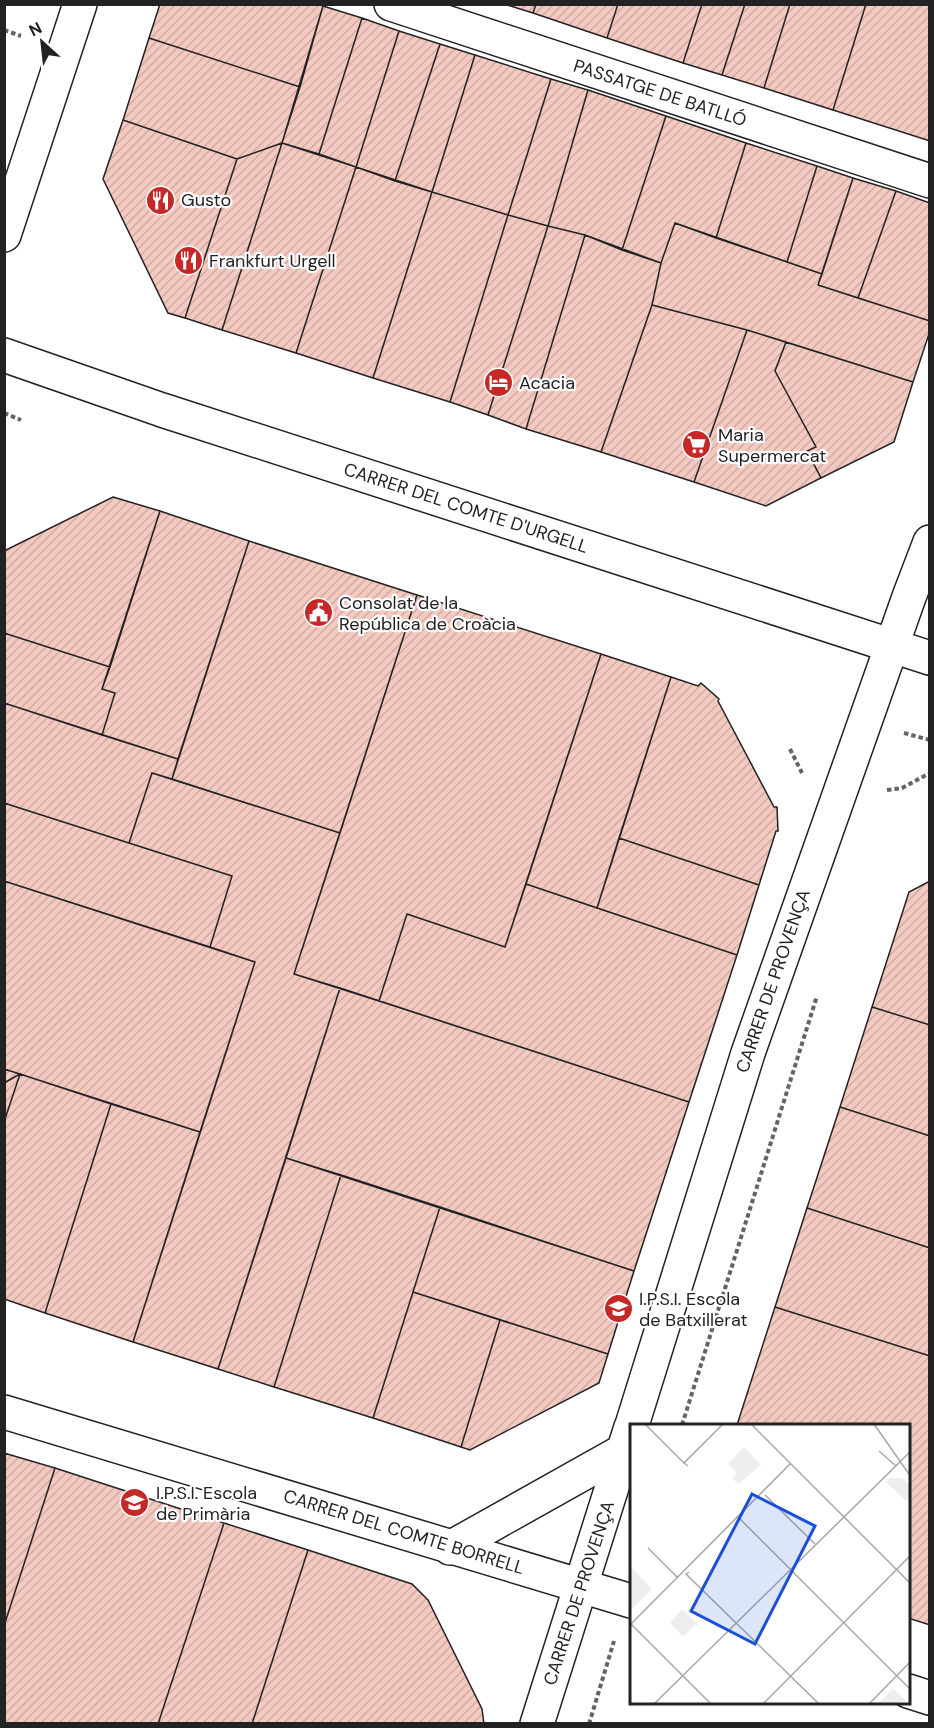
<svg xmlns="http://www.w3.org/2000/svg" width="934" height="1728" font-family="'DM Sans',sans-serif">
	<style>
		.building { fill: url(#building-hatch); stroke: #222; stroke-width: 1.5 }
		.lines { fill: none; stroke-linecap: round; stroke-linejoin: round }
		.street-casing { stroke: #222; stroke-width: 36 }
		.primary-casing { stroke: #222; stroke-width: 36 }
		.path { stroke: #646464; stroke-width: 4; stroke-dasharray: 4.5 3; stroke-linecap: butt }
		.street { stroke: #fff; stroke-width: 33 }
		.primary { stroke: #fff; stroke-width: 33 }
		.labels { text-anchor: middle; dominant-baseline: central; stroke-width: 4.5; stroke-linejoin: round; paint-order: stroke }
		.street-label { font-size: 18px; fill: #222; stroke: #fff }
		.poi-label { font-size: 18px; fill: #222; stroke: #fff; text-anchor: start }
		.inset-road { fill: none; stroke: #a7a7a7; stroke-width: 1.5 }
		.view { fill: #1d4ed8; fill-opacity: 0.15; stroke: #1d4ed8; stroke-width: 3 }
		.inset-edge { fill: none; stroke: #222; stroke-width: 3 }
	</style>
	<defs>
		<pattern id="building-hatch" width="6" height="6" patternUnits="userSpaceOnUse" patternTransform="scale(1.5)"><rect width="6" height="6" fill="#f3c9c0"/><path d="M-1 1l2-2M0 6l6-6M5 7l2-2" fill="none" stroke="#d0aca5"/></pattern>
	</defs>
	<rect width="100%" height="100%" fill="#fff"/>
	<path class="building" d="M160,4H319L323,6L300,87L149,38Z
		M504,4H536L533,13Z
		M536,4H618L607,38L533,13Z
		M618,4H702L683,63L607,38Z
		M702,4H745L722,75L683,63Z
		M745,4H790L764,88L722,75Z
		M790,4H866L833,110L764,88Z
		M866,4H930V141L833,110Z
		M323,6L362,18L319,154L282,143Z
		M362,18L399,31L356,167L319,154Z
		M399,31L440,44L395,181L356,167Z
		M149,38L300,87L282,143L237,159L123,120Z
		M440,44L475,55L432,192L395,181Z
		M475,55L551,79L508,215L432,192Z
		M551,79L588,90L548,226L508,215Z
		M588,90L666,116L622,250L585,235L548,226Z
		M666,116L746,143L716,238L675,223L661,263L622,250Z
		M123,120L237,159L185,318L168,313L103,179Z
		M282,143L356,167L296,353L222,330Z
		M282,143L222,330L185,318L237,159Z
		M746,143L817,166L787,262L716,238Z
		M817,166L853,178L822,274L787,262Z
		M356,167L432,192L373,378L296,353Z
		M853,178L896,191L858,298L818,285Z
		M896,191L930,203V321L858,298Z
		M432,192L508,215L450,402L373,378Z
		M508,215L548,226L488,415L450,402Z
		M675,223L822,274L818,285L930,321V331L913,382L747,330L652,305L661,263Z
		M548,226L585,235L526,429L488,415Z
		M585,235L661,263L652,305L601,452L526,429Z
		M652,305L747,330L694,482L601,452Z
		M747,330L786,342L775,371L816,447L807,451L821,478L766,506L694,482Z
		M786,342L913,382L894,442L821,478L807,451L816,447L775,371Z
		M113,497L160,511L110,667L4,633V551Z
		M160,511L249,541L178,759L102,735L115,693L102,689Z
		M249,541L417,595L340,833L172,779Z
		M417,595L601,654L505,947L407,914L379,1001L294,974Z
		M4,633L110,667L102,689L115,693L102,735L4,703Z
		M601,654L671,677L597,908L526,884Z
		M671,677L698,686L701,683L719,699L718,701L774,807H777L778,831H776L759,885L619,838Z
		M4,703L178,759L172,779L152,773L129,843L4,803Z
		M152,773L340,833L294,974L340,988L218,1369L133,1342L255,962L210,947L232,876L129,843Z
		M4,803L232,876L210,947L4,881Z
		M619,838L759,885L737,955L597,908Z
		M4,881L255,962L200,1132L4,1069Z
		M930,881V1025L872,1007L909,892Z
		M526,884L737,955L689,1102L379,1001L407,914L505,947Z
		M340,988L689,1102L634,1271L286,1158Z
		M872,1007L930,1025V1136L840,1107Z
		M4,1069L20,1074L4,1083Z
		M20,1074L111,1104L45,1313L4,1299V1122Z
		M20,1074L4,1122V1083Z
		M111,1104L200,1132L133,1342L45,1313Z
		M840,1107L930,1136V1248L807,1208Z
		M286,1158L341,1175L274,1387L218,1369Z
		M341,1175L440,1207L373,1418L274,1387Z
		M440,1207L634,1271L608,1354L413,1292Z
		M807,1208L930,1248V1356L775,1307Z
		M413,1292L500,1320L461,1447L373,1418Z
		M775,1307L930,1356V1625L908,1618V1425H737Z
		M500,1320L608,1354L599,1383L470,1450L461,1447Z
		M4,1453L55,1468L4,1626Z
		M55,1468L224,1523L158,1724H4V1626Z
		M224,1523L308,1550L252,1724H158Z
		M308,1550L412,1584L428,1600L482,1709L484,1724H252Z"/>
	<g class="lines">
		<defs>
			<path id="street" d="M391,4L930,181
				M4,235L80,4
				M4,1412L631,1601
				M632,1425L748,1053L909,597L930,542
				M450,1548L623,1451
				M908,1691L930,1698
				M537,1724L631,1427"/>
			<path id="primary" d="M4,355L162,410L930,658"/>
		</defs>
		<use href="#street" class="street-casing"/>
		<use href="#primary" class="primary-casing"/>
		<path class="path" d="M4,30L21,36
			M4,413L21,420
			M904,733L930,740
			M790,749L802,773
			M887,790L902,788L930,773
			M682,1425L817,996
			M589,1724L614,1641"/>
		<use href="#street" class="street"/>
		<use href="#primary" class="primary"/>
	</g>
	<defs>
		<symbol id="restaurant-disc" viewBox="-11 -11 22 22"><circle r="9.5" fill="#c62828" stroke="#fff"/><path d="M-5-6h1v4h1v-4h1v4h1v-4h1v5L-1.5 .5V6h-2V.5L-5-1ZM5-6V6H3V1.5H1.5Q1.5-4 5-6Z" fill="#fff"/></symbol>
		<symbol id="hotel-disc" viewBox="-11 -11 22 22"><circle r="9.5" fill="#c62828" stroke="#fff"/><path d="M-6-4.5h1.5V1H6V5H4.5V3h-9V5H-6ZM-4 0a1.8 1.8 0 1 1 3.6 0ZM.5 0V-2.5h3Q6-2.5 6 0Z" fill="#fff"/></symbol>
		<symbol id="supermarket-disc" viewBox="-11 -11 22 22"><circle r="9.5" fill="#c62828" stroke="#fff"/><path d="M-6-5.5h2.5l.6 2H6L4.5 2H-2.5L-4.4-4H-6ZM-1.5 3.2a1.3 1.3 0 1 0 .1 0ZM3 3.2a1.3 1.3 0 1 0 .1 0Z" fill="#fff"/></symbol>
		<symbol id="civic-disc" viewBox="-11 -11 22 22"><circle r="9.5" fill="#c62828" stroke="#fff"/><path d="M-.6-6.5H3V-4.5H.6V-3L4-1V1h2V6H-6V1h2V-1L-.6-3ZM-1.2 2.5V6h2.4V2.5Z" fill="#fff"/></symbol>
		<symbol id="school-disc" viewBox="-11 -11 22 22"><circle r="9.5" fill="#c62828" stroke="#fff"/><path d="M0-5L7-2L0 1L-7-2ZM-4 1L0 2.5L4 1V4Q0 6-4 4Z" fill="#fff"/></symbol>
	</defs>
	<g fill-rule="evenodd">
		<use href="#restaurant-disc" x="144" y="184" width="33" height="33"/>
		<use href="#restaurant-disc" x="172" y="244" width="33" height="33"/>
		<use href="#hotel-disc" x="482" y="366" width="33" height="33"/>
		<use href="#supermarket-disc" x="680" y="428" width="33" height="33"/>
		<use href="#civic-disc" x="302" y="596" width="33" height="33"/>
		<use href="#school-disc" x="602" y="1292" width="33" height="33"/>
		<use href="#school-disc" x="118" y="1486" width="33" height="33"/>
	</g>
	<g class="labels">
		<g class="street-label">
			<text transform="translate(660 93) rotate(18)">PASSATGE DE BATLLÓ</text>
			<text transform="translate(466 508) rotate(18)">CARRER DEL COMTE D'URGELL</text>
			<text transform="translate(773 981) rotate(-71)">CARRER DE PROVENÇA</text>
			<text transform="translate(404 1532) rotate(17)">CARRER DEL COMTE BORRELL</text>
			<text transform="translate(579 1593) rotate(-72)">CARRER DE PROVENÇA</text>
		</g>
		<g class="poi-label">
			<text x="181" y="200">Gusto</text>
			<text x="209" y="261">Frankfurt Urgell</text>
			<text x="519" y="383">Acacia</text>
			<text x="718" y="435">Maria<tspan x="718" dy="21">Supermercat</tspan></text>
			<text x="339" y="603">Consolat de la<tspan x="339" dy="21">República de Croàcia</tspan></text>
			<text x="639" y="1299">I.P.S.I. Escola<tspan x="639" dy="21">de Batxillerat</tspan></text>
			<text x="156" y="1493">I.P.S.I. Escola<tspan x="156" dy="21">de Primària</tspan></text>
		</g>
	</g>
	<g transform="translate(630 1424)">
		<rect width="280" height="280" fill="#fff"/>
		<path d="M0,142L22,165L1,186L0,184Z" fill="#eee"/>
		<path d="M114,23L131,41L108,60L102,54L107,49L98,40ZM52,185L72,204L65,201L53,213L40,199ZM263,264L276,277L247,280L254,274Z" fill="#eee"/>
		<path d="M260,54H272L280,62V73L276,77L256,58Z" fill="#eee"/>
		<path class="inset-road" d="M15,0L54,39M121,0L281,160M244,0L281,53M249,27L266,42M58,42L54,39L93,0M135,71L185,120M107,92L281,266M18,124L48,154M59,148L56,150L189,280M0,199L81,280M0,201L160,40M24,280L281,27M133,280L281,131M239,280L281,237"/>
		<path class="view" d="M122,70L185,102L125,220L61,187Z"/>
		<rect width="280" height="280" class="inset-edge"/>
	</g>
	<rect width="934" height="1728" fill="none" stroke="#222222" stroke-width="12"/>
	<g transform="translate(42 42) rotate(333)" stroke="#ffffff" stroke-width="4.5" paint-order="stroke">
	<path d="M0-4.5L10 22L0 15L-10 22Z" fill="#222222"/>
	<text y="-9" font-size="16" font-weight="bold" text-anchor="middle" fill="#222222">N</text>
	</g>
</svg>
